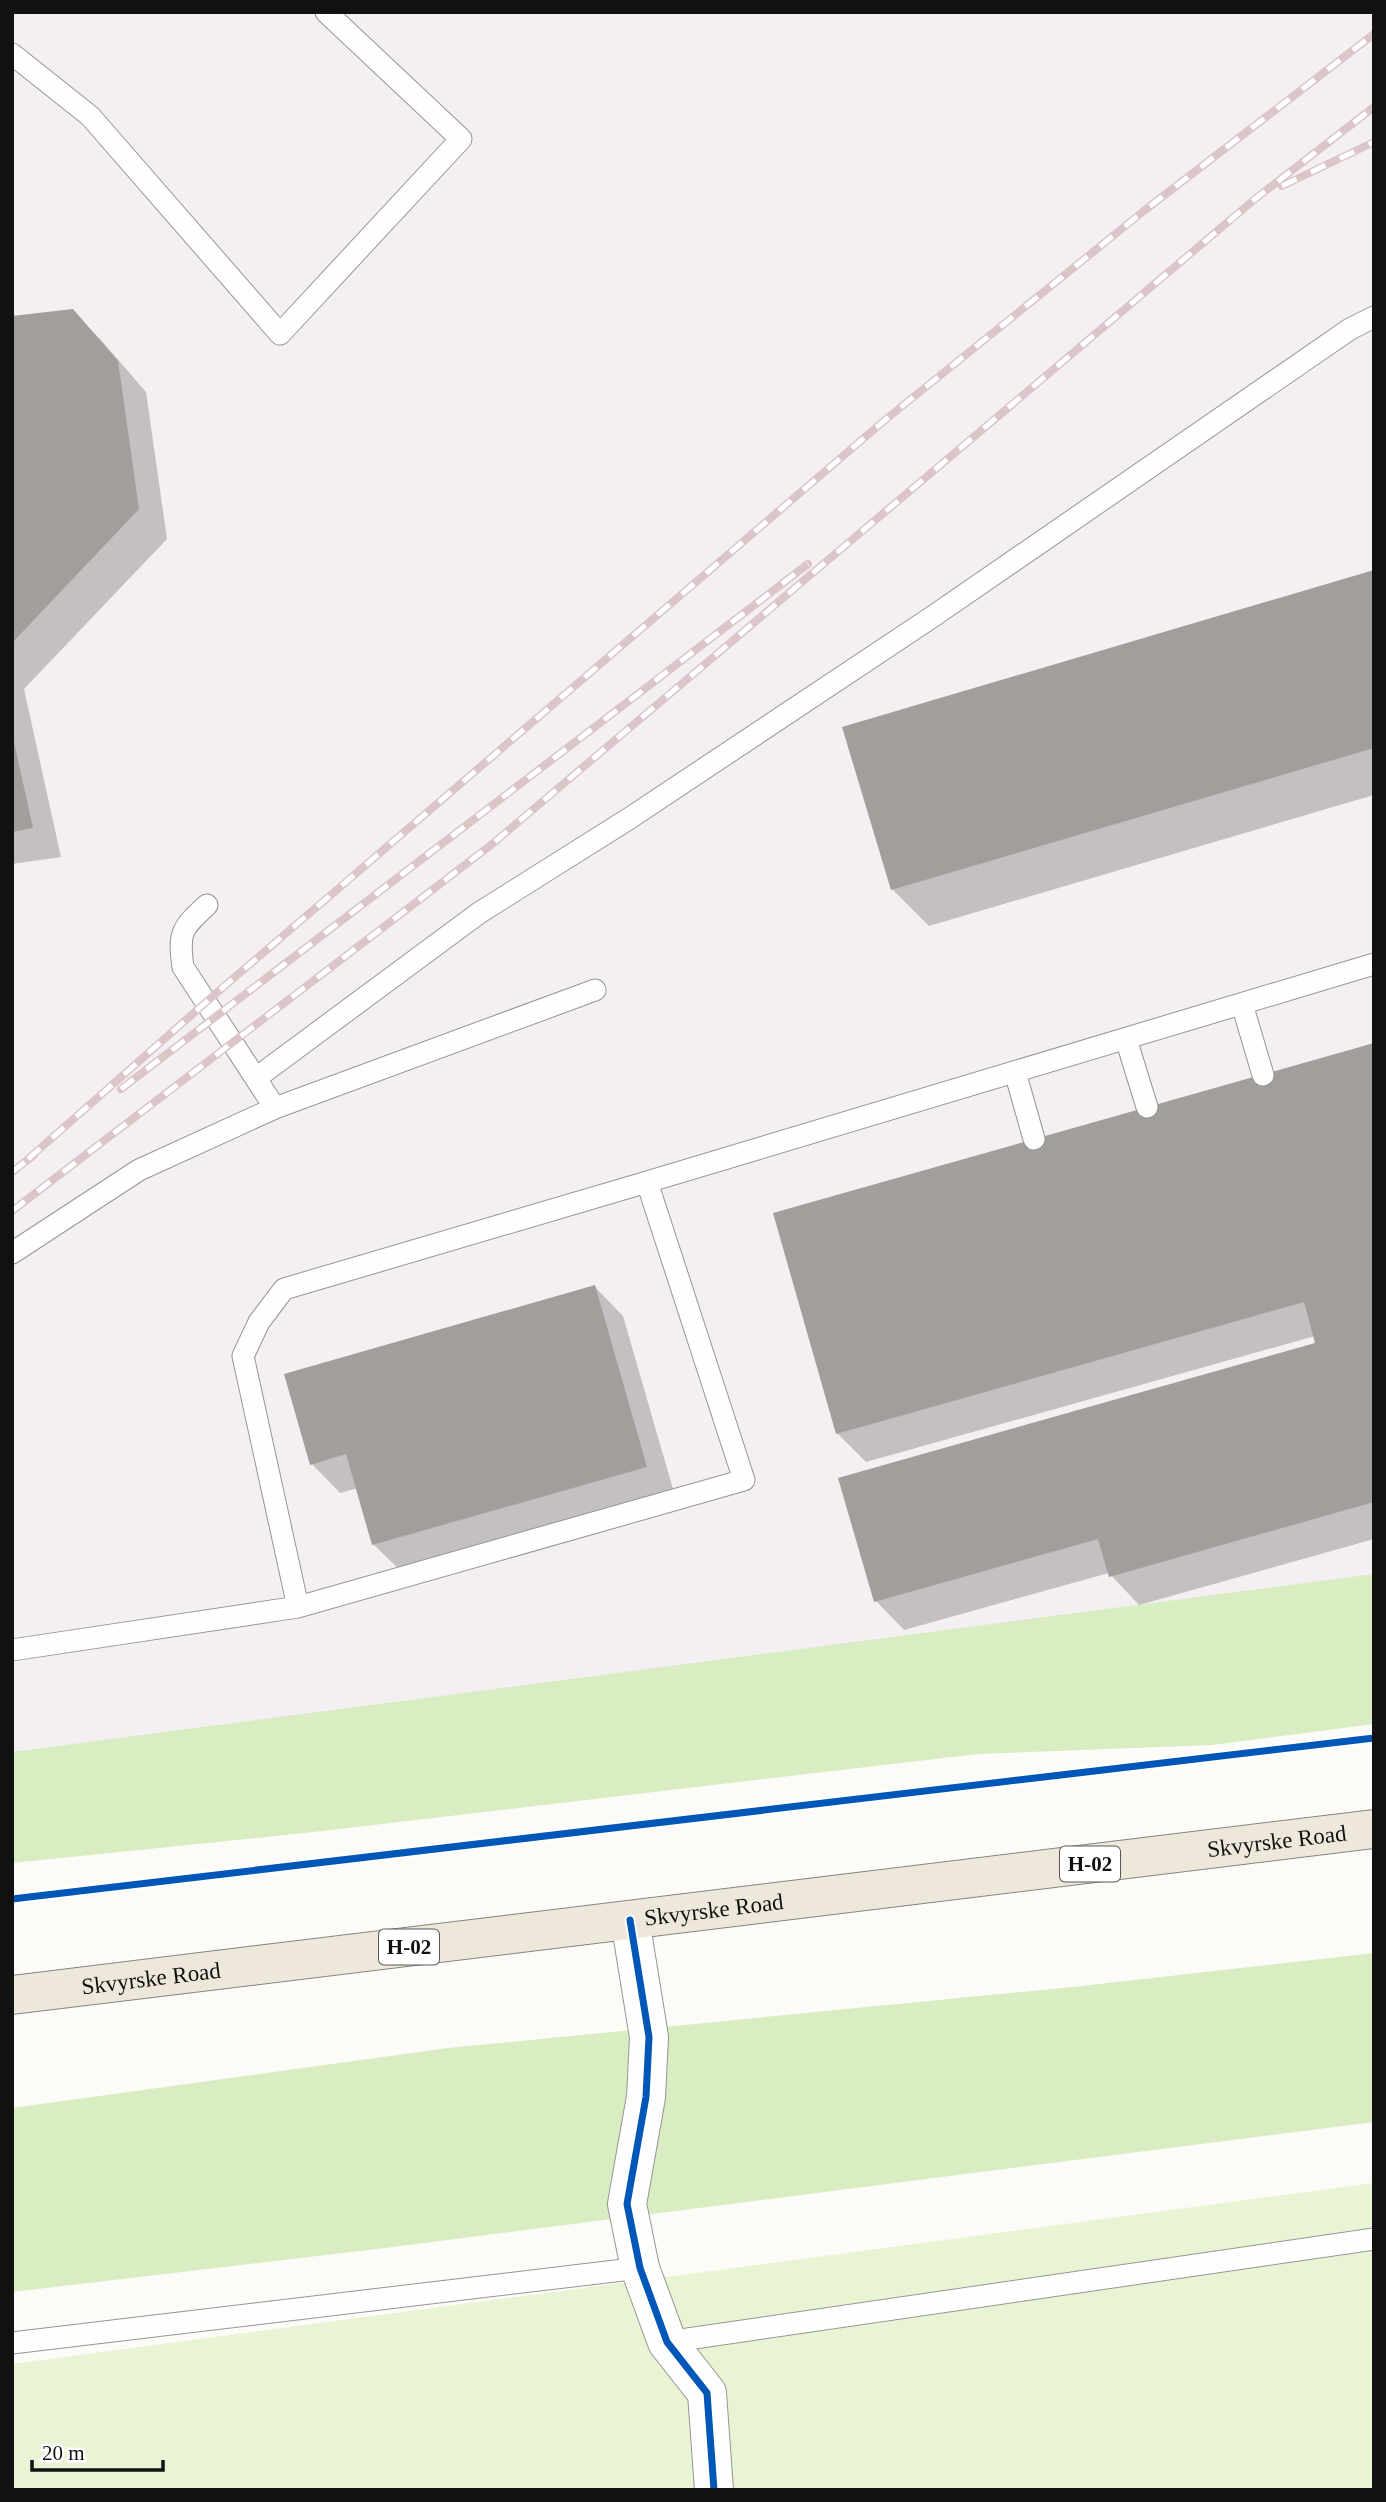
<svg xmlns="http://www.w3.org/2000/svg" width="1386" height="2502" font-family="Georgia,serif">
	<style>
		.industrial { fill: #f4eff3 }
		.green { fill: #e8f4d4 }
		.forest { fill: #d8edc2 }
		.shadow { fill: #0003 }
		.building { fill: #a19e9b }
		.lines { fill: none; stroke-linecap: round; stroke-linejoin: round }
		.service-casing { stroke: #979695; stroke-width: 23 }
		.minor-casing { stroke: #979695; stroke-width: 40 }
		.primary-casing { stroke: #848482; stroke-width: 40 }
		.service { stroke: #fffefe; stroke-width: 21 }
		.minor { stroke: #fffefe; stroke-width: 38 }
		.primary { stroke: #eee8da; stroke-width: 38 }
		.rail-casing { stroke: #dbc5c6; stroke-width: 8 }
		.rail { stroke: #fff; stroke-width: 5; stroke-dasharray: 16; stroke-linecap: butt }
		.cycleway-casing { stroke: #fff; stroke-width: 11 }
		.cycleway { stroke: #0057b8; stroke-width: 7 }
		.labels { text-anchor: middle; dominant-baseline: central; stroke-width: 7; stroke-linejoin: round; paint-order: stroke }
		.shield { fill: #fff; stroke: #585858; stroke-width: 2 }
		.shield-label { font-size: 21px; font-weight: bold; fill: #111 }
		.street-label { font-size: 23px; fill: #111; stroke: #fff }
	</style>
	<rect width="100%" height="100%" fill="#fcfbf7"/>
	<path class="industrial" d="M12,12H1374V1692L12,1850Z"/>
	<path class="green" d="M1374,2183V2490H12V2364Z"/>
	<path class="forest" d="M1374,1574V1724L1212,1745L978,1754L305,1833L12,1863V1752Z
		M1374,1953V2122L385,2248L12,2292V2108L448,2048L1073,1987Z"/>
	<path class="shadow" d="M72,311L101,340L146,392L167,539L24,689L61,857L12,864V318Z
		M1374,572V795L929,926L892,889Z
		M1374,1045V1539L1139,1605L1109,1573L904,1630L876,1601L1318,1344L1315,1336L866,1462L837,1433Z
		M595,1287L623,1316L675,1496L403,1573L374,1545L358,1488L340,1493L312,1464Z"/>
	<path class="building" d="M73,309L118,361L139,509L12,643V316Z
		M1374,570V748L891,890L842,727Z
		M12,733L33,828L12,832Z
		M1374,1043V1502L1109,1577L1098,1539L874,1602L838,1478L1315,1343L1304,1302L836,1434L773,1213Z
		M595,1285L647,1467L372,1545L346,1454L310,1465L284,1374Z"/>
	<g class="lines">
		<defs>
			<path id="service" d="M12,54L90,116L280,334L461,139L326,12
				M1242,1004L1263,1075
				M1126,1039L1147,1107
				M1015,1072L1034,1139
				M256,1078L479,913L630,818L935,615L1350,329L1374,317
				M275,1108L595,990
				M12,1253L139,1170L275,1108L183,967C178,932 182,928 207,905
				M298,1607L243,1356L259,1322L284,1289L647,1182
				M12,1650L298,1607L744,1480L647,1182L1374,964
				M667,2342L1374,2239
				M12,2343L640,2268"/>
			<path id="minor" d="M630,1920L649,2037L646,2097L627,2204L640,2268L667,2342L707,2393L714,2490"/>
			<g id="primary">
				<path id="s1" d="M12,1995L1374,1829"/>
			</g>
		</defs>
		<use href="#service" class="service-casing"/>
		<use href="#minor" class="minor-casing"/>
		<use href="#primary" class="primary-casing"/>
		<use href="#service" class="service"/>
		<use href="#minor" class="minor"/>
		<use href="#primary" class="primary"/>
		<defs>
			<path id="rail" d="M1282,186L1374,142
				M121,1089L808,564
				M28,1159L221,989L885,420L1145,210L1374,34
				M12,1172L34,1155
				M12,1211L491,845L1255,199L1374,107"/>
		</defs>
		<use href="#rail" class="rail-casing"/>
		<use href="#rail" class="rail"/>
		<defs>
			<path id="cycleway" d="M12,1899L1374,1738
				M630,1920L649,2037L646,2097L627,2204L640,2268L667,2342L707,2393L714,2490"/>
		</defs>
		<use href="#cycleway" class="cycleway-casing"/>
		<use href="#cycleway" class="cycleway"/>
	</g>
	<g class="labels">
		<g class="shield">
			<rect x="1060" y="1846.5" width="60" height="35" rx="5"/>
			<rect x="379" y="1929.5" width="60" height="35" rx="5"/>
		</g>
		<g class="shield-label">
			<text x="1090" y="1864">Н-02</text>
			<text x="409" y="1947">Н-02</text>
		</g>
		<g class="street-label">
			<text stroke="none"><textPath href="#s1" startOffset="1274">Skvyrske Road</textPath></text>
			<text stroke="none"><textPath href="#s1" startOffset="707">Skvyrske Road</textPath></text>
			<text stroke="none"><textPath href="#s1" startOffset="140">Skvyrske Road</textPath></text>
		</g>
	</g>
	<rect width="1386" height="2502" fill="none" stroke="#111111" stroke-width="28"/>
	<path d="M32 2460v10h131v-10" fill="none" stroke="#111111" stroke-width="3.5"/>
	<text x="42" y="2460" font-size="21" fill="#111111" stroke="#ffffff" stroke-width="5" paint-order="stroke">20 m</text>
</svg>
